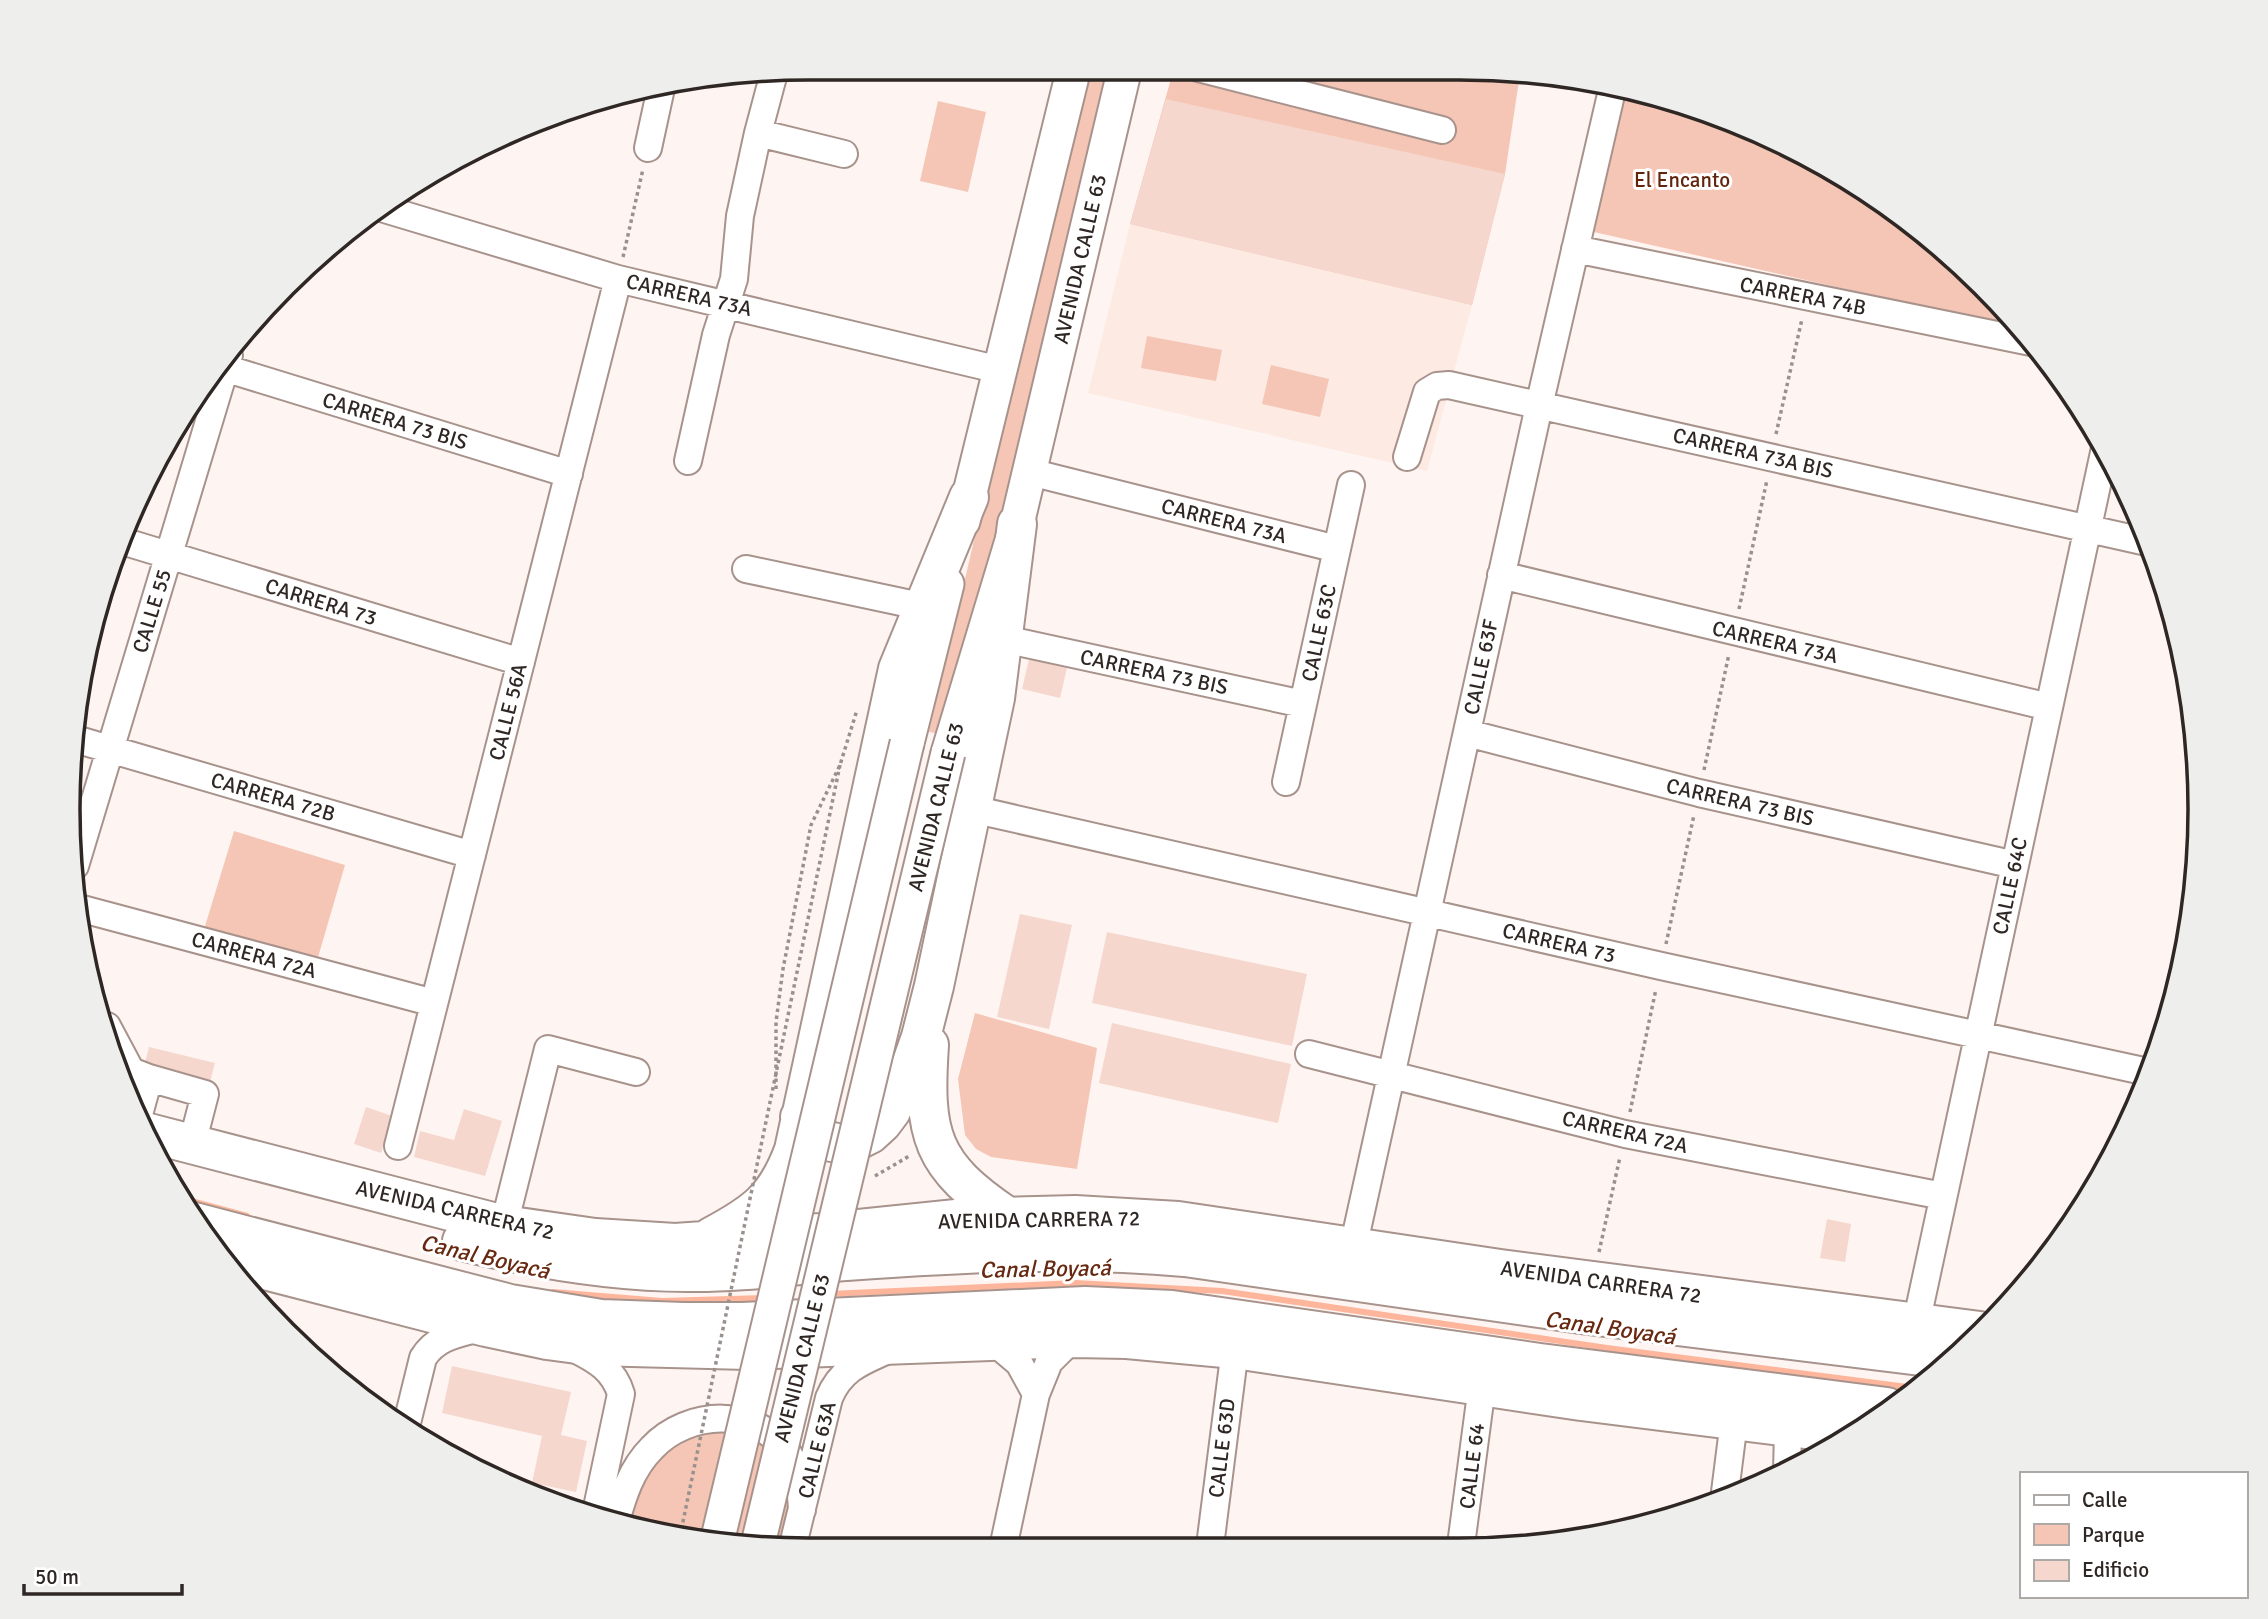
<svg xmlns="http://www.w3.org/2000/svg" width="2268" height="1619" font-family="Signika,sans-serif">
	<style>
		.built { fill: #fdeae3 }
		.green { fill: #f5c6b5 }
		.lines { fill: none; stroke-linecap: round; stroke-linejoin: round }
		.stream { stroke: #fdb69c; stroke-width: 6 }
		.building { fill: #f5d7cd }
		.minor-casing { stroke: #a8938c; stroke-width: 30 }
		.major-casing { stroke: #a8938c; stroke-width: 37 }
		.highway-casing { stroke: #a8938c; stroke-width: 42 }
		.path { stroke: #99918e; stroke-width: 3.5; stroke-dasharray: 3.5 3.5; stroke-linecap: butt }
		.minor { stroke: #fff; stroke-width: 26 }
		.major { stroke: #fff; stroke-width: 33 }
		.highway { stroke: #fff; stroke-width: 38 }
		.major-bridge-casing { stroke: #a8938c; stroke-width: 37; stroke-linecap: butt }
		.path-bridge { stroke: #99918e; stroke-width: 3.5; stroke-dasharray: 3.5 3.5; stroke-linecap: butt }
		.major-bridge { stroke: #fff; stroke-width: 33 }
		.labels { text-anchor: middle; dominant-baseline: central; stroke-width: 6; stroke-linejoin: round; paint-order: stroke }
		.park-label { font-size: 21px; fill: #62240b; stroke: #fff }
		.street-label { font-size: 21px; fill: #2f2724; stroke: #fff }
		.water-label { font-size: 23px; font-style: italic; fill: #682911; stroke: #fff }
		.rim { fill: none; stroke: #2f2724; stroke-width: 3.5 }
	</style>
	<rect width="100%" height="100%" fill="#fef5f2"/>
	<path class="built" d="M1130,224L1472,305L1427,471L1088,393Z"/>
	<path class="green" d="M1085,68H1111L1029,413L993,551L935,733L929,732Z
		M1174,68H1459L1520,74L1505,174L1472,305L1130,224Z
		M1626,89L1742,125L1829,168L1947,252L2022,329L1594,232Z
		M938,101L986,112L968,192L920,181Z
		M1147,336L1222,350L1216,381L1141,368Z
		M1271,365L1329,379L1320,417L1262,404Z
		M234,831L345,865L314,971L202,936Z
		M975,1013L1097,1048L1077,1169L991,1157L976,1149L965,1135L958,1079Z
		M725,1428L757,1437L776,1453L792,1499L779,1549H761L622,1526L649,1464L690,1433Z"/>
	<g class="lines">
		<path class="stream" d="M180,1198L247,1216
			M553,1292L662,1301L766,1298
			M829,1294L1075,1283L1222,1291L1607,1348L1915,1388"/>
	</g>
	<path class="building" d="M1166,99L1505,174L1472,305L1130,224Z
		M1029,659L1067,668L1060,698L1022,689Z
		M1020,914L1072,925L1049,1029L997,1017Z
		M1107,932L1307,974L1292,1046L1092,1003Z
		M1112,1023L1291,1064L1278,1123L1099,1083Z
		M149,1047L215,1063L209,1086L143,1070Z
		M366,1107L392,1116L381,1153L354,1144Z
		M464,1109L502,1121L485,1176L414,1157L420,1131L454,1140Z
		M1827,1219L1851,1224L1845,1262L1820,1258Z
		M452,1366L571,1392L561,1435L587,1441L576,1492L532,1483L542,1436L442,1413Z
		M1776,1471L1780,1477L1755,1487V1486Z"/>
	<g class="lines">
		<defs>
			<path id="minor" d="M1198,68L1442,130
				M758,133L844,154
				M648,148L661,88
				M381,208L618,279L1000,370
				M1575,249L2031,342
				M221,367L569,474
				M1407,457L1427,392L1437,386L1449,385L2147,542
				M688,461L716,335L734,279L740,216L758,133L774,73
				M1030,472L1337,549
				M122,541L521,662
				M746,569L939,610
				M1501,575L2049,707
				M1004,639L1303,704
				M1467,733L1699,793L2015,865
				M75,739L472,855
				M1286,782L1351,485
				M972,809L1661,966L2148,1072
				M75,866L229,355
				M75,907L434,1003
				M107,1026L131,1071L149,1078
				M1309,1054L1625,1134L1943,1196
				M138,1118L149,1078L205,1094L192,1144
				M398,1146L618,279
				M504,1225L548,1049L636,1072
				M1353,1248L1539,406L1613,86
				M1916,1324L2105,448
				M993,1341L1019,1363L1036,1394
				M575,1349C597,1360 614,1370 621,1394L595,1517
				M406,1427L423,1358C436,1337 457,1334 480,1328
				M1787,1474L1788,1428
				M1724,1500L1734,1421
				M615,1524C623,1496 631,1469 652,1448C687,1410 758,1406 788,1453C799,1471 801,1490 802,1510
				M1461,1545L1482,1386
				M1210,1546L1235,1349
				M1003,1548L1036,1394L1049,1362L1073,1338
				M792,1549L829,1398C841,1369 861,1362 888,1350"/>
			<path id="major" d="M963,521L1074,68
				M907,743L947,584
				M948,753L1017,524L1125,68"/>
			<path id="highway" d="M929,1045C923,1135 930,1165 1008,1217
				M800,1117L827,1141L842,1144L856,1141L870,1134L882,1123L891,1111L910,1068L921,1037L934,986L995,698L1017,524
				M145,1132L504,1225L595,1238L675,1243L820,1233L966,1218L1075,1215L1178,1221L1500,1269L1980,1331
				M194,1222L510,1304L601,1319L683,1322H742L1085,1306L1172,1310L1540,1363L1887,1407
				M711,1237C756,1213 776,1199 794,1150L898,669L969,497
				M462,1241C536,1259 610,1272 687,1272C740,1273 793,1265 846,1261C959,1253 1072,1247 1185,1257L1581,1314L1953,1360
				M222,1259L486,1327L547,1340L592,1346L748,1350L1073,1338L1127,1339L1235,1349L1581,1401L1846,1434"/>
		</defs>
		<use href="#minor" class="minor-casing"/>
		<use href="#major" class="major-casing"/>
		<use href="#highway" class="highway-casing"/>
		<path class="path" d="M1332,76L1360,68
			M623,257L643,169
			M1776,434L1802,319
			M1739,609L1767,480
			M1704,770L1729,654
			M1666,944L1694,815
			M776,1089V1022L783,969L811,825L840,765L857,710
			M1630,1112L1656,989
			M875,1176L911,1155
			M1599,1252L1620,1157"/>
		<use href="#minor" class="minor"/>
		<use href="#major" class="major"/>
		<use href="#highway" class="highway"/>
		<defs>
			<path id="major-bridge" d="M717,1542L907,743
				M757,1548L948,753"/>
		</defs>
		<use href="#major-bridge" class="major-bridge-casing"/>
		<path class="path-bridge" d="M680,1536L840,765"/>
		<use href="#major-bridge" class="major-bridge"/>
	</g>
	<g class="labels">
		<g class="park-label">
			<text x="1682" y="180">El Encanto</text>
		</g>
		<g class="street-label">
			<text transform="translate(1080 259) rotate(-77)">AVENIDA CALLE 63</text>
			<text transform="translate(689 295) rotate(13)">CARRERA 73A</text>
			<text transform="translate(1803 296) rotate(11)">CARRERA 74B</text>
			<text transform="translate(395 421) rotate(17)">CARRERA 73 BIS</text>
			<text transform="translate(1753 453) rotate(13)">CARRERA 73A BIS</text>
			<text transform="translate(1224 521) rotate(14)">CARRERA 73A</text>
			<text transform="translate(321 602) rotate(17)">CARRERA 73</text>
			<text transform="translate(152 611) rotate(-73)">CALLE 55</text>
			<text transform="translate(1319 633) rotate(-78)">CALLE 63C</text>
			<text transform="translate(1775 642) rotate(13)">CARRERA 73A</text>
			<text transform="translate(1481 667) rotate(-78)">CALLE 63F</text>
			<text transform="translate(1154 672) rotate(12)">CARRERA 73 BIS</text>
			<text transform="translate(508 712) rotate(-76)">CALLE 56A</text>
			<text transform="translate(273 797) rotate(16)">CARRERA 72B</text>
			<text transform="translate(1740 802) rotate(13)">CARRERA 73 BIS</text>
			<text transform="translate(936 807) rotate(-76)">AVENIDA CALLE 63</text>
			<text transform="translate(2010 886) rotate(-78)">CALLE 64C</text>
			<text transform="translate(1559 943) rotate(13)">CARRERA 73</text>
			<text transform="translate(254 955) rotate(15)">CARRERA 72A</text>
			<text transform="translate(1625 1132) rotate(13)">CARRERA 72A</text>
			<text transform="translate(455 1210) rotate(13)">AVENIDA CARRERA 72</text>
			<text transform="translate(1039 1220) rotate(-1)">AVENIDA CARRERA 72</text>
			<text transform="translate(1601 1282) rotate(8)">AVENIDA CARRERA 72</text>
			<text transform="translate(802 1358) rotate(-76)">AVENIDA CALLE 63</text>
			<text transform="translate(1222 1448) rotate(-83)">CALLE 63D</text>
			<text transform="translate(817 1450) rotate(-76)">CALLE 63A</text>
			<text transform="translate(1472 1466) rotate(-83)">CALLE 64</text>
		</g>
		<g class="water-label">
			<text transform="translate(485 1257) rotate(13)">Canal Boyacá</text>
			<text transform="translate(1045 1269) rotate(-1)">Canal Boyacá</text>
			<text transform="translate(1610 1328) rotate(8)">Canal Boyacá</text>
		</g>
	</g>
	<path d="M0 0H2268V1619H0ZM809 80H1459A729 729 0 0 1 2188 809V809A729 729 0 0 1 1459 1538H809A729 729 0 0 1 80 809V809A729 729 0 0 1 809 80Z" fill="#eeeeed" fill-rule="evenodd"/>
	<path class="rim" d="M809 80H1459A729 729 0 0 1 2188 809V809A729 729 0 0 1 1459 1538H809A729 729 0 0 1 80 809V809A729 729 0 0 1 809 80Z"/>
	<rect x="2020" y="1472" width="228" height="126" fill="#ffffff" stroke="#aca9a7" stroke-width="2"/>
	<rect x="2034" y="1495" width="35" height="10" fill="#ffffff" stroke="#aca9a7" stroke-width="2"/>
	<text x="2082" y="1507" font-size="21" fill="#2f2724">Calle</text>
	<rect x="2034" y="1524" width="35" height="21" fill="#f5c6b5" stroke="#aca9a7" stroke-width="2"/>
	<text x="2082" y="1542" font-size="21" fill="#2f2724">Parque</text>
	<rect x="2034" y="1560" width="35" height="21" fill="#f5d7cd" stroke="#aca9a7" stroke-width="2"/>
	<text x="2082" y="1577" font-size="21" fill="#2f2724">Edificio</text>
	<path d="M24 1584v10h158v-10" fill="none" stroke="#2f2724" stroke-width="3.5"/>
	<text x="35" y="1584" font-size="21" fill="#2f2724" stroke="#ffffff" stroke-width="5" paint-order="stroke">50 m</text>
</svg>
